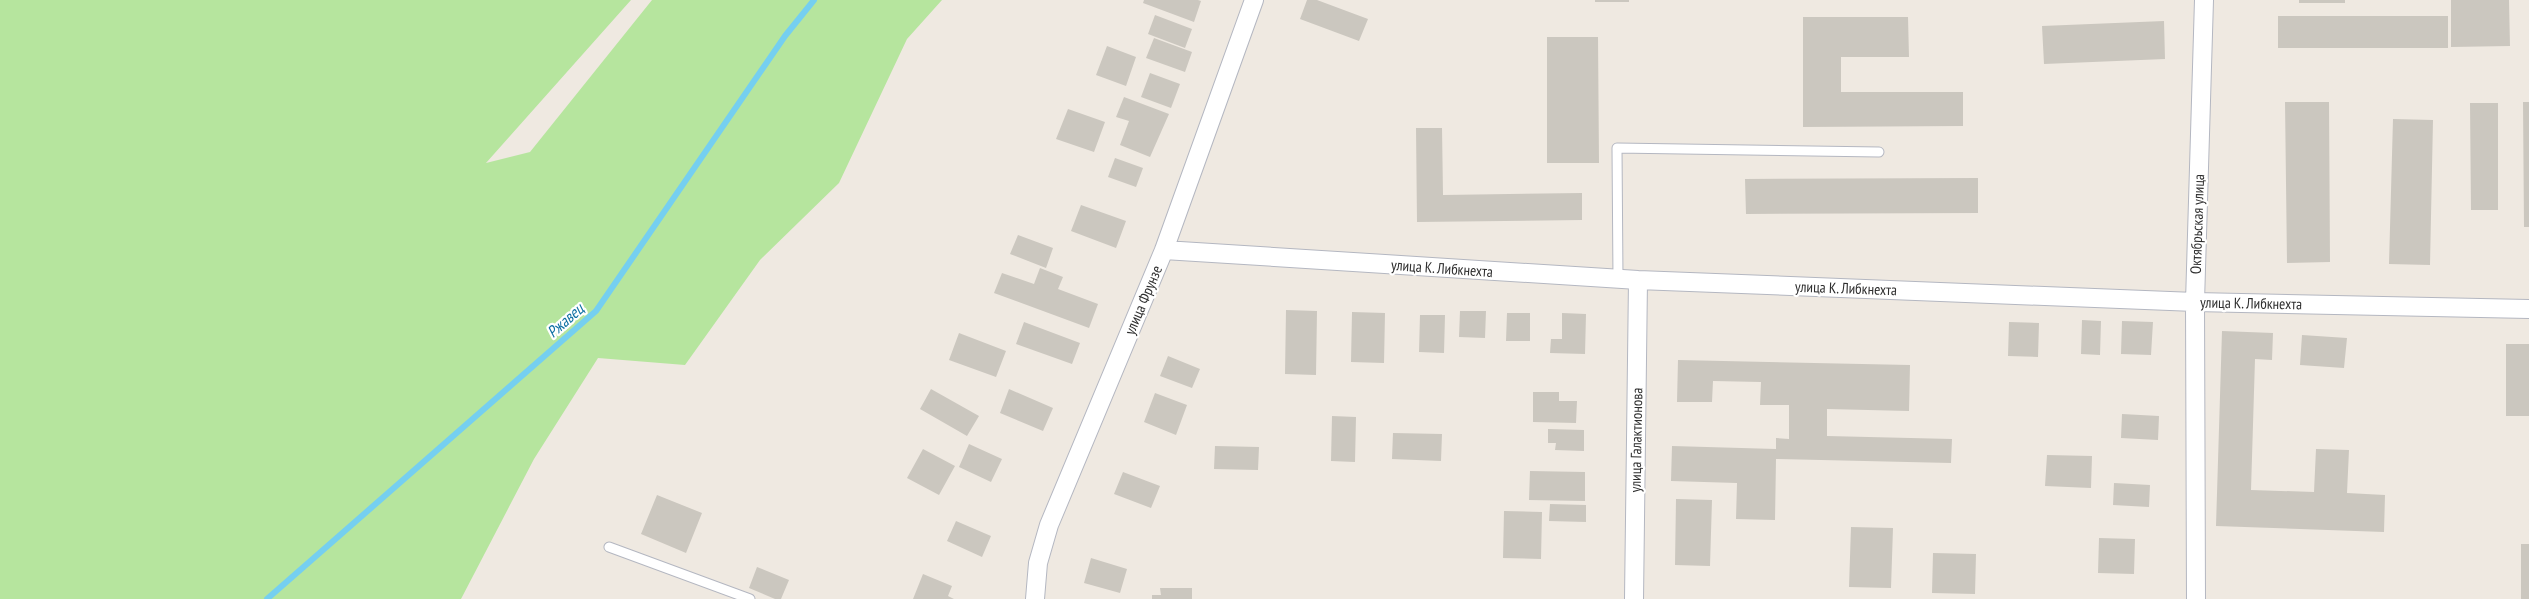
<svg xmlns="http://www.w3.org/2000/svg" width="2529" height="599" font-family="'PT Sans Narrow',sans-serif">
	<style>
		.green { fill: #b6e59e }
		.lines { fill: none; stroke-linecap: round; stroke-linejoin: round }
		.stream { stroke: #75cff0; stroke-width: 6 }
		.building { fill: #cbc7bf }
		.lane-casing { stroke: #b4b7c1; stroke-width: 11 }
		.street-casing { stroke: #b4b7c1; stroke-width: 20 }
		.lane { stroke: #fff; stroke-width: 9 }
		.street { stroke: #fff; stroke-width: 18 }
		.labels { text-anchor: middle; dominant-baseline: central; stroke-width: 4.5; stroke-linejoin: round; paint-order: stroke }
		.street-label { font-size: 15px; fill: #2e2e2e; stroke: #fff }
		.water-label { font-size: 16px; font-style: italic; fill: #0d6fa3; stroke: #fff }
	</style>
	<rect width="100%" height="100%" fill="#efe9e1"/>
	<path class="green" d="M0,0H631L486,163L530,152L652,0H942L907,39L839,183L760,260L685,365L598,358L534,459L461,599H0Z"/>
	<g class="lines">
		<path class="stream" d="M267,599L596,311L785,36L814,0"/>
	</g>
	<path class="building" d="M1144,0H1198L1201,1L1194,22L1143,3Z
		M1307,0H1317L1368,19L1359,41L1300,19Z
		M1595,0H1629V2H1595Z
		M2299,0H2345V3H2299Z
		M2451,0H2509L2510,46L2451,47Z
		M1155,15L1192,29L1185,48L1148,34Z
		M2278,16H2448V48H2278Z
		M1803,17H1908L1909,57H1841V92H1963V126L1803,127Z
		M2164,21L2165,59L2044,64L2042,26Z
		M1547,37H1598L1599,163H1547Z
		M1154,38L1192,52L1185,72L1146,58Z
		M1107,46L1136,57L1126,86L1096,75Z
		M1150,73L1180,84L1171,108L1141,97Z
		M1124,97L1169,114L1150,157L1120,145L1129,121L1116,117Z
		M2285,102H2329L2330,262L2287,263Z
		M2523,102H2529V227H2524Z
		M2470,103H2498V210H2471Z
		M1068,109L1105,122L1094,152L1056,139Z
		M2393,119L2433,120L2430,265L2389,264Z
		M1416,128H1442L1443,195L1582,193V220L1417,222Z
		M1115,158L1143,168L1136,187L1108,177Z
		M1978,178V213L1746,214L1745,179Z
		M1081,205L1126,221L1116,248L1071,231Z
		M1018,235L1053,248L1046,268L1010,254Z
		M1040,268L1063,277L1058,289L1098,304L1089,328L994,293L1002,273L1034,284Z
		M1286,310L1317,311L1316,375L1285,374Z
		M1460,311H1486L1485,338L1459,337Z
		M1352,312L1385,313L1384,363L1351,362Z
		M1507,313H1530V341H1506Z
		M1562,313L1586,314L1585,354L1550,353L1551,339H1562Z
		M1420,315H1445L1444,353L1419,352Z
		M2082,320L2101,321L2100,355L2081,354Z
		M2122,321L2153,322L2151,355L2121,354Z
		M1024,322L1080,343L1072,364L1016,344Z
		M2009,322L2039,323L2038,357L2008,356Z
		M2222,331L2273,333L2272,360L2255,359L2251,490L2314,492L2316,449L2349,450L2347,493L2385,495L2384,532L2216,526Z
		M959,333L1006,351L996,377L949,360Z
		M2302,335L2347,338L2344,368L2300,365Z
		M2506,344H2529V416H2506Z
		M1168,356L1200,369L1192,388L1160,376Z
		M1678,360L1910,365L1909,411L1827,409V436L1952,439L1951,463L1776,459L1775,520L1736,519L1737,483L1671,481L1672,446L1776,449V438L1789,439V405H1760L1761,382L1713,381L1712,402H1677Z
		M931,389L979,416L967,436L920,409Z
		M1009,389L1053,408L1043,431L1000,413Z
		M1533,392H1559V401H1577L1576,423L1533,422Z
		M1155,393L1187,405L1176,435L1144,422Z
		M2122,414L2159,416L2158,440L2121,438Z
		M1332,416L1356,417L1355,462L1331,461Z
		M1548,429L1584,430V451L1555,450L1556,443H1548Z
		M1393,433L1442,434L1441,461L1392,459Z
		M969,444L1002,459L991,482L959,467Z
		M1215,446L1259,447L1258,470L1214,469Z
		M923,449L955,466L939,495L907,478Z
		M2047,455L2092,456L2091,488L2045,486Z
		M1530,471L1585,472V501L1529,500Z
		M1123,472L1160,486L1151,508L1114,494Z
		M2114,483L2150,485L2149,507L2113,505Z
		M657,495L702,513L686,553L641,534Z
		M1676,499L1712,500L1710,566L1675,565Z
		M1550,504L1586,505V522L1549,521Z
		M1504,511L1542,512L1541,559L1503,558Z
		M956,521L991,536L982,557L947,541Z
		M1851,527L1893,528L1891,588L1849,587Z
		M2099,538L2135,539L2134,574L2098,573Z
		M2521,544H2529V599H2521Z
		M1933,553L1976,554L1975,594L1932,593Z
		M1091,558L1127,569L1120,593L1084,583Z
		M757,567L789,580L781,599H775L749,588Z
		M923,574L952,586L948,596L954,599H913Z
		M1160,588H1192V599H1152V595H1161Z"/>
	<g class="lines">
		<defs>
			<path id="lane" d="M1618,279L1617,148L1879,152
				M609,547L750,599"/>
			<path id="street" d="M1164,250L1638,280L2195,302L2529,309
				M1035,599L1038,563L1049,525L1164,250L1254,0
				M1634,599L1638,280
				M2196,599L2195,302L2204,0"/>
		</defs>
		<use href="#lane" class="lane-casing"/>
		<use href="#street" class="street-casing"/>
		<use href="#lane" class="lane"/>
		<use href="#street" class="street"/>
	</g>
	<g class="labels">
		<g class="street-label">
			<text transform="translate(2197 224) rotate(-88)">Октябрьская улица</text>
			<text transform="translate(1442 268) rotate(4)">улица К. Либкнехта</text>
			<text transform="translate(1846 288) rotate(2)">улица К. Либкнехта</text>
			<text transform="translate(1143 300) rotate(-67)">улица Фрунзе</text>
			<text transform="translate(2251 303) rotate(1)">улица К. Либкнехта</text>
			<text transform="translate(1636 440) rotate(-89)">улица Галактионова</text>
		</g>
		<g class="water-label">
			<text transform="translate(565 320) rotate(-41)">Ржавец</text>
		</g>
	</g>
</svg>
